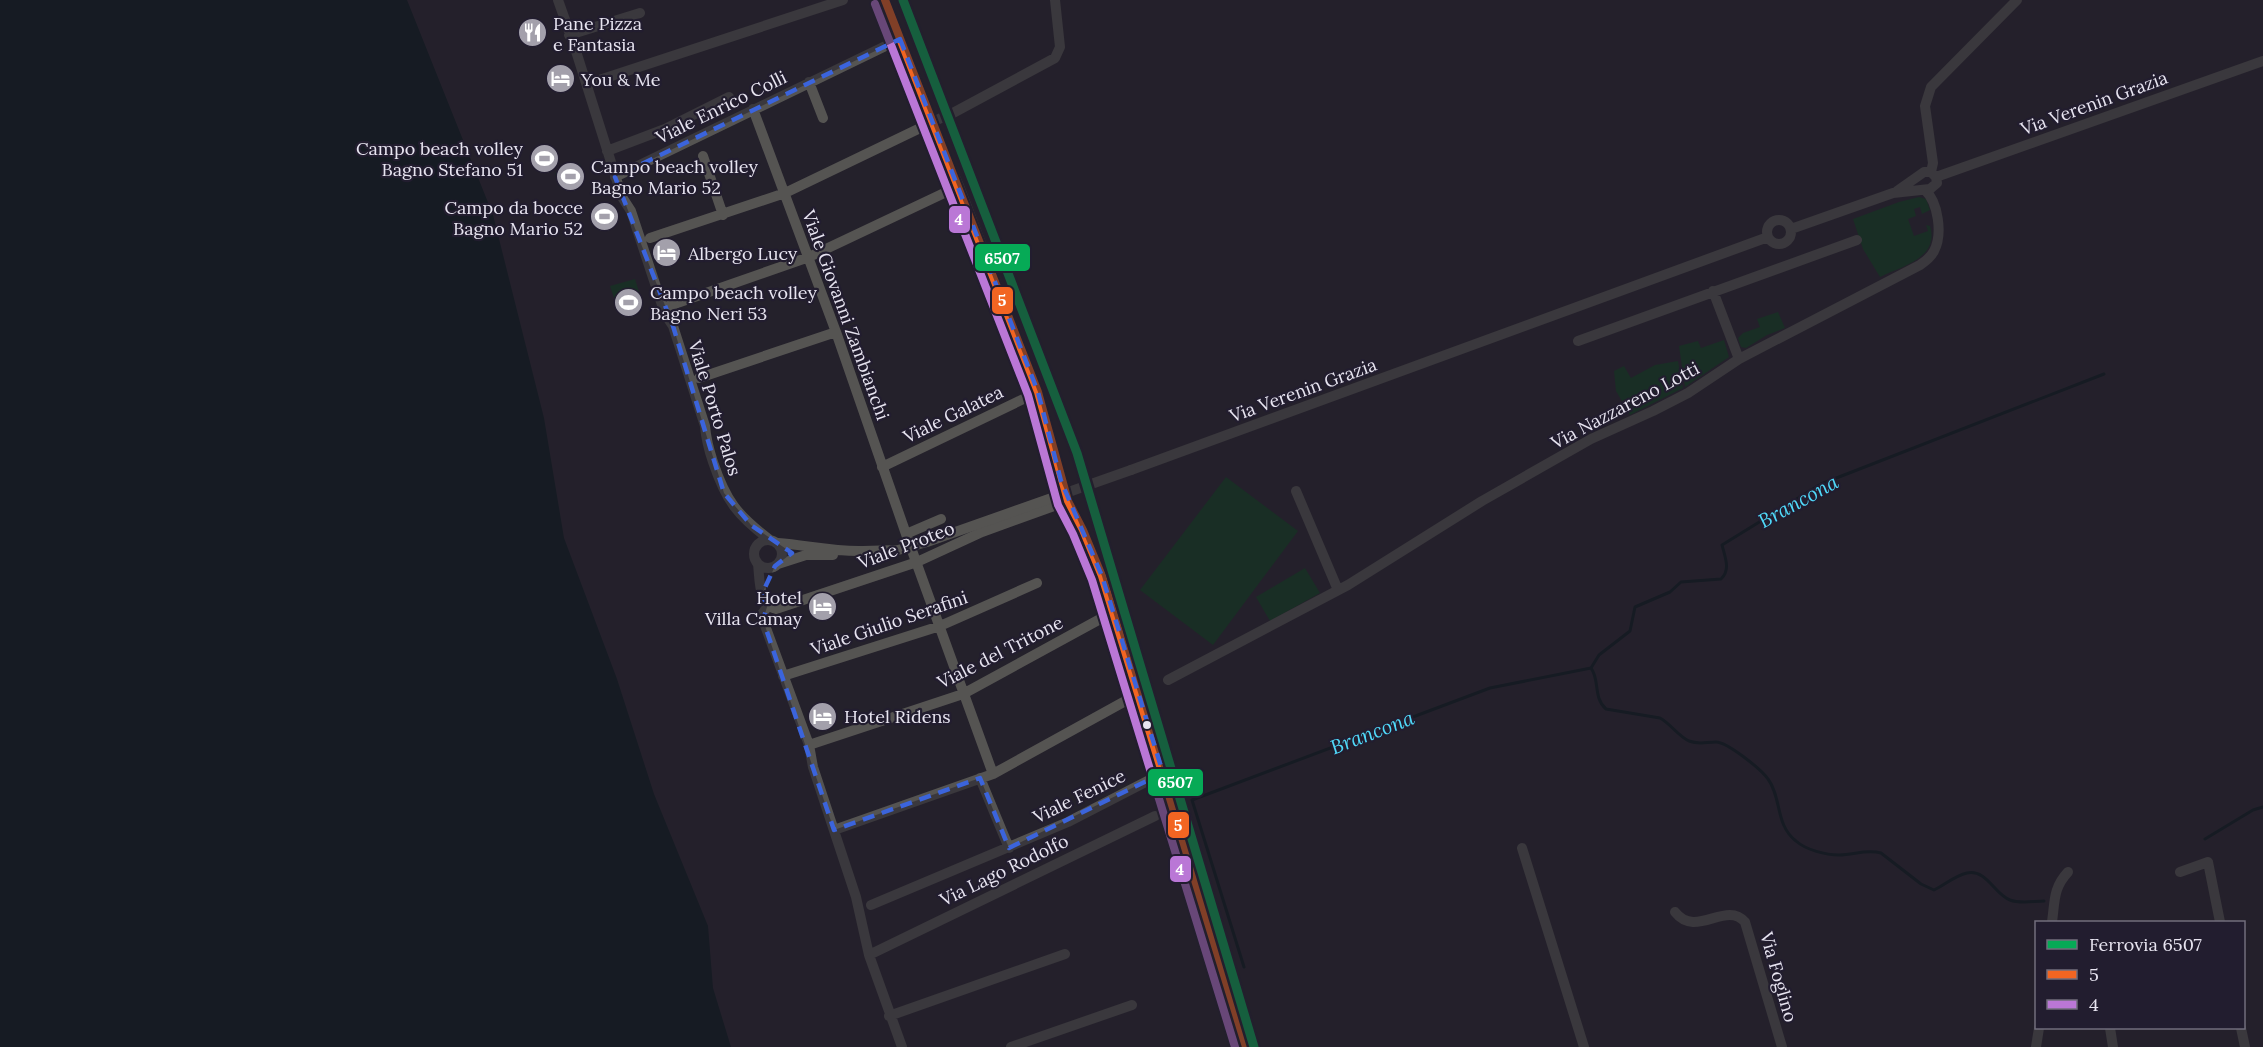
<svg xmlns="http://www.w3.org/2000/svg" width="2263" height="1047" font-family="Lora,serif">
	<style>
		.green { fill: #0d3e1d }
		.water { fill: #06151a }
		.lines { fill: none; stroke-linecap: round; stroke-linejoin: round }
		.stream { stroke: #06151a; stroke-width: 3 }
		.minor { stroke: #555452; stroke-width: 10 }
		.minor-bridge { stroke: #555452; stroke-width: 10 }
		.bus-1-casing { stroke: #221d2f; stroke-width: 12 }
		.bus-2-casing { stroke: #221d2f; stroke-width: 12 }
		.bus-1 { stroke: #f26522; stroke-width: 8 }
		.bus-2 { stroke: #ba77d6; stroke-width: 8 }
		.rail-1-casing { stroke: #221d2f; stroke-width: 14 }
		.rail-1 { stroke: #06aa56; stroke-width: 9 }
		.marked { fill: none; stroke: #3b64dc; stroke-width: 4.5; stroke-dasharray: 12 8; stroke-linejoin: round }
		.bus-dot { fill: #e7e4f0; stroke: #221d2f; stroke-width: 2 }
		.labels { text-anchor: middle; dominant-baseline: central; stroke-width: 4.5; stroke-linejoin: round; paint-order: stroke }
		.poi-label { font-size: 18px; fill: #e7e4f0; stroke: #221d2f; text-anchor: start }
		.street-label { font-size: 18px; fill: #e7e4f0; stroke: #221d2f }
		.water-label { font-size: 20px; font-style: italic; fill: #50dafa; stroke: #221d2f }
		.line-badge { stroke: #221d2f; stroke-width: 2 }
		.badge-label { font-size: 16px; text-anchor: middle; font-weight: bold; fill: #fff }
	</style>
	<rect width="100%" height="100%" fill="#24212b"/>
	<path class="green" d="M580,164L585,178L559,187L555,173Z
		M1919,197L1926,199L1930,210L1922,214L1920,207L1914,209L1916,216L1908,219L1914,236L1928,231L1926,225L1930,226C1940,259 1899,267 1880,277L1863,249L1853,219L1899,202Z
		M635,279L643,305L619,313L610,286Z
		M1778,312L1785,328L1767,335L1746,348L1741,347L1738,338L1743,333L1760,327L1757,319Z
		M1724,340L1729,357L1685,387L1679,346L1698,341L1701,348Z
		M1678,361L1683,388L1630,415L1616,391L1614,371L1624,366L1631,378L1655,365Z
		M1226,477L1298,531L1213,645L1140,590Z
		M1305,568L1320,593L1270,621L1256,597Z"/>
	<path class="water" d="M0,0H407L493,215L544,418L564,538L617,679L654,794L708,926L713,988L731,1047H0Z"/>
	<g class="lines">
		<path class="stream" d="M1591,668L1599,655L1630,631L1635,607L1670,592L1681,582L1721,579C1731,570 1725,557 1722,545L1821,484L2104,374
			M1591,668C1600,680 1593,698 1606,709L1660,718C1671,724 1678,736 1689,741C1699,745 1706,742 1716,742C1727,742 1761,769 1768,779C1782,798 1775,825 1796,841C1806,850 1826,855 1839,855C1854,855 1866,849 1881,853L1921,884L1934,890C1945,885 1954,876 1967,873C1987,869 1994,894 2010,900C2020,904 2034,901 2044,901
			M2205,839L2253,810L2263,807
			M1244,967L1192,800L1490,688L1591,668"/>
		<path class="minor" d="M558,0L575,48L622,197L631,211L665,314L673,326L705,426C706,439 709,450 713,462C726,501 737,515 770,540
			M885,0L922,93L931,122L959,186L1038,392L1068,501L1083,530L1102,576L1174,807L1246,1047
			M569,35L640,13
			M809,82L823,118
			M587,84L843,0
			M753,109L836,332L906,534L993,774
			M953,113L1055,58L1060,47L1055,0
			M607,151L665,129L729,97
			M703,156L723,215
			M1931,172L1933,163L1925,106L1931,87L2017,0
			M615,177L900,39
			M1936,177L2263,61
			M1897,191L1924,172H1931L1936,177
			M1767 232a12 12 0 1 1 24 0a12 12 0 1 1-24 0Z
			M1791,229L1893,193L1930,189L1937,183L1936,177
			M650,238L785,193L941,118
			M1713,291L1739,359
			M663,308L809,257L959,186
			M1578,341L1857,240
			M699,378L836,332
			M882,467L1038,392
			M1131,470L1768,237
			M1296,491L1338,590
			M906,534L941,519
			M754 554a14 14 0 1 1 28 0a14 14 0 1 1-28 0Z
			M778,543C806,545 834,552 863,551
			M758,564C760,580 758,604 776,609L917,562L982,532L1068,501
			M778,564L806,555H833
			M768,606L762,614L763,620L809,745L813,767L856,897L869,955L902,1047
			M783,676L940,626L1037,583
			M1168,680L1348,585L1482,501L1591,439L1653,411L1688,393L1739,359L1920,265C1926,261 1931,257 1934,251C1943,234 1938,202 1925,190
			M809,745L963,694L1102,618
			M980,778L1009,848
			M834,830L993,774L1138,694
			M1522,848L1584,1047
			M2180,872L2208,862L2220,922
			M871,905L1068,822L1163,773
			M1675,912C1696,939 1726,900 1745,922L1782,1047
			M2052,922C2055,901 2053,888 2068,872
			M869,955L1155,816
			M889,1016L1065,954
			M2110,1028L2113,1047
			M2241,1028L2245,1047
			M1011,1047L1132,1005
			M2036,1047L2039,1028"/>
		<path class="minor-bridge" d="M863,551L898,550L927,542L1131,470"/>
		<defs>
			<path id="bus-1" d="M885,0L1038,392L1068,501L1083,530L1102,576L1246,1047"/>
			<path id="bus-2" d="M875,4L1028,395L1058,505L1073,534L1092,580L1235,1047"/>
		</defs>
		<use href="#bus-1" class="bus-1-casing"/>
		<use href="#bus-2" class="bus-2-casing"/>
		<use href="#bus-1" class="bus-1"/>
		<use href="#bus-2" class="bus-2"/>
		<defs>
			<path id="rail-1" d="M903,0L1077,453L1254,1047"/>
		</defs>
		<use href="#rail-1" class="rail-1-casing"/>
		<use href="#rail-1" class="rail-1"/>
	</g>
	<path d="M0 0H2263V1047H0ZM900,39L1038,392L1061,481L1102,576L1163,773L1009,848L980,778L834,830L763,620L767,607L762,594L775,566L792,553L751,525L724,493L673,326L615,177Z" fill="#24212b" fill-opacity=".55" fill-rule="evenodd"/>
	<path class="marked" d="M900,39L1038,392L1061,481L1102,576L1163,773L1009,848L980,778L834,830L763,620L767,607L762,594L775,566L792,553L751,525L724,493L673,326L615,177Z"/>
	<defs>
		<symbol id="restaurant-disc" viewBox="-11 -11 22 22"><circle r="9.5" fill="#a3a0ab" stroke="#221d2f"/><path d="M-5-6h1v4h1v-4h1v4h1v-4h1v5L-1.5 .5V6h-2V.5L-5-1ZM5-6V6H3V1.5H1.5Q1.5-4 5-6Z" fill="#fff"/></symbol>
		<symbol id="hotel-disc" viewBox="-11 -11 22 22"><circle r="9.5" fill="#a3a0ab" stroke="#221d2f"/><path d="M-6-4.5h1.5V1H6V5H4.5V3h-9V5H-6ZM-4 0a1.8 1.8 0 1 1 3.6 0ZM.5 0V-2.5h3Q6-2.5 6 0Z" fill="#fff"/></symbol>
		<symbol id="stadium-disc" viewBox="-11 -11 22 22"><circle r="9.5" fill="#a3a0ab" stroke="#221d2f"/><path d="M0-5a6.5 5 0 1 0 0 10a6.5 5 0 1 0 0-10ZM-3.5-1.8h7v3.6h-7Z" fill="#fff"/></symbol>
	</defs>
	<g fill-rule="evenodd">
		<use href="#restaurant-disc" x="516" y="16" width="33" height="33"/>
		<use href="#hotel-disc" x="544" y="62" width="33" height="33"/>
		<use href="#stadium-disc" x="528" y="142" width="33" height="33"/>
		<use href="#stadium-disc" x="554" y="160" width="33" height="33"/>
		<use href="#stadium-disc" x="588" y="200" width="33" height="33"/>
		<use href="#hotel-disc" x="650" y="236" width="33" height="33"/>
		<use href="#stadium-disc" x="612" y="286" width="33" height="33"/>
		<use href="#hotel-disc" x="806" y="590" width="33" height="33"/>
		<use href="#hotel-disc" x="806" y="700" width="33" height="33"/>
	</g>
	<circle class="bus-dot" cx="1147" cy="725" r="5"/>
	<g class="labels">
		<g class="poi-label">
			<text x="553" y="23">Pane Pizza<tspan x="553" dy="21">e Fantasia</tspan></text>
			<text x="581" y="79">You &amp; Me</text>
			<text x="523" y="148" text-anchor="end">Campo beach volley<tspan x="523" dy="21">Bagno Stefano 51</tspan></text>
			<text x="591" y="166">Campo beach volley<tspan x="591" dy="21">Bagno Mario 52</tspan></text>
			<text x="583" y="207" text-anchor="end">Campo da bocce<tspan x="583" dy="21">Bagno Mario 52</tspan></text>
			<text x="688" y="253">Albergo Lucy</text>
			<text x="650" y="292">Campo beach volley<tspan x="650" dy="21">Bagno Neri 53</tspan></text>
			<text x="802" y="597" text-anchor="end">Hotel<tspan x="802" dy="21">Villa Camay</tspan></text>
			<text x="844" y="716">Hotel Ridens</text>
		</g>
		<g class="street-label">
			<text transform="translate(2094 103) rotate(-20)">Via Verenin Grazia</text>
			<text transform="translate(721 107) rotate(-26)">Viale Enrico Colli</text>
			<text transform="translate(846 315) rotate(70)">Viale Giovanni Zambianchi</text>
			<text transform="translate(1303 390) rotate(-20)">Via Verenin Grazia</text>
			<text transform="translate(1625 405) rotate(-28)">Via Nazzareno Lotti</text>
			<text transform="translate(715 408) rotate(73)">Viale Porto Palos</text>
			<text transform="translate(953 414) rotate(-26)">Viale Galatea</text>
			<text transform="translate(906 545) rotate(-21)">Viale Proteo</text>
			<text transform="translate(889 623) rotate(-19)">Viale Giulio Serafini</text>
			<text transform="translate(1000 652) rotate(-27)">Viale del Tritone</text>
			<text transform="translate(1079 796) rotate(-26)">Viale Fenice</text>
			<text transform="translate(1004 870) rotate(-26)">Via Lago Rodolfo</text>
			<text transform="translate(1779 977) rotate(74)">Via Foglino</text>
		</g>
		<g class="water-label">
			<text transform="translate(1798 501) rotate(-29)">Brancona</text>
			<text transform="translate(1372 732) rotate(-21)">Brancona</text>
		</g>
	</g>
	<g class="line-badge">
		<rect x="948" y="205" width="23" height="29" rx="6" fill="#ba77d6"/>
		<rect x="974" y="243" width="57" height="29" rx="6" fill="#06aa56"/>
		<rect x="991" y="286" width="23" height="29" rx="6" fill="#f26522"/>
		<rect x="1147" y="768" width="57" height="29" rx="6" fill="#06aa56"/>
		<rect x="1167" y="811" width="23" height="28" rx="6" fill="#f26522"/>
		<rect x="1169" y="855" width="23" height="28" rx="6" fill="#ba77d6"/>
	</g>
	<g class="badge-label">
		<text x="959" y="225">4</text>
		<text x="1002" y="264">6507</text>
		<text x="1002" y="306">5</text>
		<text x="1175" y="788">6507</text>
		<text x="1178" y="831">5</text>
		<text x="1180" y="875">4</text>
	</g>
	<rect x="2035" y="921" width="210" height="108" fill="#221d2f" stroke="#716d7c" stroke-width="1.5"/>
	<rect x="2047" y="940" width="30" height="9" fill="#06aa56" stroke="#716d7c" stroke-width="1.5"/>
	<text x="2089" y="951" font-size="18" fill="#e7e4f0">Ferrovia 6507</text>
	<rect x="2047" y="970" width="30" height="9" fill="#f26522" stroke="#716d7c" stroke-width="1.5"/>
	<text x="2089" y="981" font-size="18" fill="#e7e4f0">5</text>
	<rect x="2047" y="1000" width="30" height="9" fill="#ba77d6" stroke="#716d7c" stroke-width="1.5"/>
	<text x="2089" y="1011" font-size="18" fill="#e7e4f0">4</text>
</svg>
